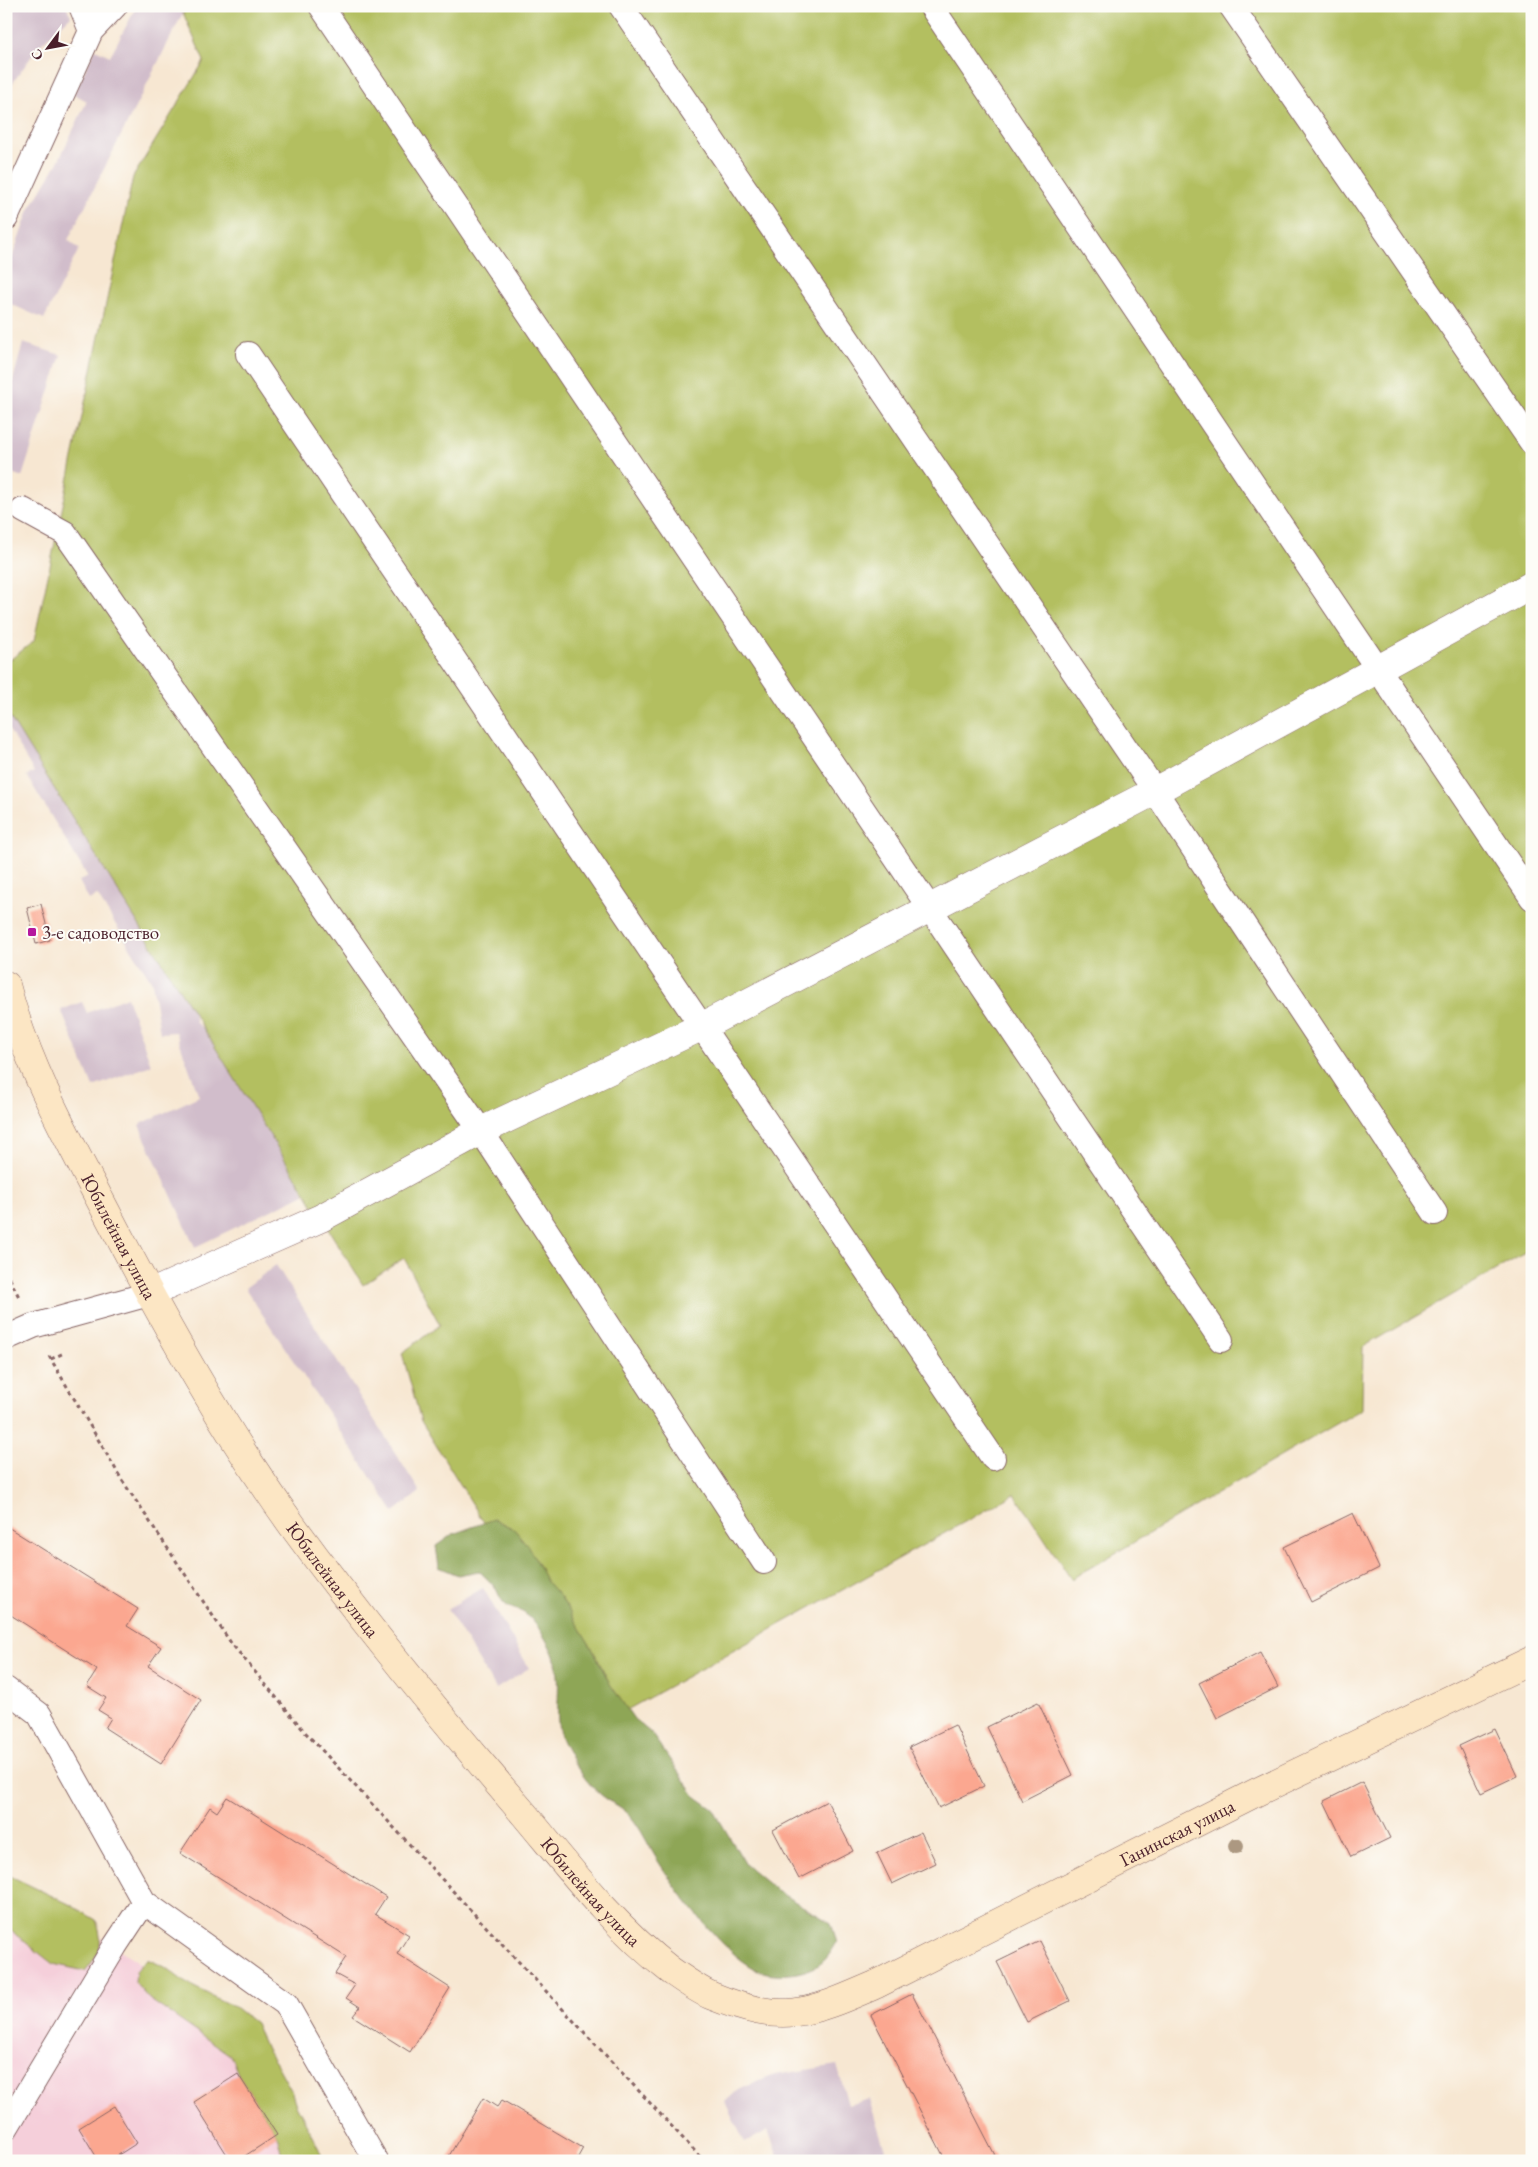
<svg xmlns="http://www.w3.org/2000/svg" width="1538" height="2167" font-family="'EB Garamond',serif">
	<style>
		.built { fill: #f5cfda }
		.industrial { fill: #d1bdcb }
		.green { fill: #b3bf60; stroke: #7e6f46 }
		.forest { fill: #8ea656; stroke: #6c6240 }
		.building { fill: #fba790 }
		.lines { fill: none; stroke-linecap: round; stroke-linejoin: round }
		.lane-casing { stroke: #876565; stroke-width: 26 }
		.street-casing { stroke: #876565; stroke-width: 29 }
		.secondary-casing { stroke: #876565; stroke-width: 29 }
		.path { stroke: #876565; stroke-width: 3; stroke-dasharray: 4 4; stroke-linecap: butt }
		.lane { stroke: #fff; stroke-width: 24 }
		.street { stroke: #fff; stroke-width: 28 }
		.secondary { stroke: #fce6c4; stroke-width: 28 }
		.tree { fill: #ac9881 }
		.poi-dot { fill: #b5179e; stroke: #fdfcf7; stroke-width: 2 }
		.labels { text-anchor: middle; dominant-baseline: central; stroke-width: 4; stroke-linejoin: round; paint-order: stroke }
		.poi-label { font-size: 19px; fill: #4a1f2b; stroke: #fdfcf7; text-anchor: start }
		.street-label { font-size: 19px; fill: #4a1f2b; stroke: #fdfcf7 }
	</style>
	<rect width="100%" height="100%" fill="#fdfcf7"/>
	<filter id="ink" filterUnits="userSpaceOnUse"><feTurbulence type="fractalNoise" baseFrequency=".02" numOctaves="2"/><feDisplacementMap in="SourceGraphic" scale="10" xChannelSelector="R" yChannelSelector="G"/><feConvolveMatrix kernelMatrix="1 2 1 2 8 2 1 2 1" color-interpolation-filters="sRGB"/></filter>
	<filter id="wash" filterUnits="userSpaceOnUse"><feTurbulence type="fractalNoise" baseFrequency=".0096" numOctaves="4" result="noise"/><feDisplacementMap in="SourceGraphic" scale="20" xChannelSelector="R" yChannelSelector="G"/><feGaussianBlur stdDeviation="1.12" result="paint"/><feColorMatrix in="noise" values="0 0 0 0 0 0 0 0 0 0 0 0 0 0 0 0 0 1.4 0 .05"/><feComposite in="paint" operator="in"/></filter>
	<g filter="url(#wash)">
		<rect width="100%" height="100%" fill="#f7e7d2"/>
		<path class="built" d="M6,1875L239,2028L307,2161H6Z"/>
		<path class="industrial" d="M6,6H66L71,16L39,46L6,92Z
			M137,6L186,7L68,240L79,249L44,319L6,302V274L29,210L57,164L87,101L74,94L95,49L110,56Z
			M23,343L61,355L22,477L6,471V406Z
			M6,694L186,973L196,1023L228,1047L305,1194L195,1247L139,1125L199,1096L176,1032L160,1033L152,982L97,895L89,900L79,881L88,877L27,776L34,772L6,725Z
			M127,997L151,1065L93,1087L61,1010L82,1002L87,1013Z
			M276,1265L420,1492L394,1512L245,1288Z
			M483,1588L529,1668L496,1689L447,1609Z
			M837,2065L848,2105L869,2099L888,2159L881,2161H780L768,2130L745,2143L725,2102L738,2090L775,2075Z"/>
		<path class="green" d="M180,6H1532V1249L1363,1347L1362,1409L1071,1579L1015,1494L607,1721L421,1421L402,1353L440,1325L404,1258L363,1285L6,711V663L34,641L133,177L204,61Z
			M6,1874L69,1904L96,1920C104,1944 101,1952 85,1971L53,1964L6,1927Z
			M147,1959L165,1967L186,1983L236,2008L255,2023L266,2049L276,2063L291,2090L296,2105L320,2149L322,2161H286L282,2155L277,2135L238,2074L230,2055L149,1999L135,1983L136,1971Z"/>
		<path class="forest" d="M494,1519L514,1529L528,1546L547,1582L561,1598L592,1648L610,1684L634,1719L651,1733L696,1797L713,1809L746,1865L777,1891L831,1923L837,1942C826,1962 819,1968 797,1973C788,1975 773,1975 763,1972C728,1961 678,1892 658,1861C650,1849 644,1834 635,1822C623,1805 613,1805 600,1794C584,1781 572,1760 563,1742C550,1716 567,1681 551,1649C545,1638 536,1621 524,1613C518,1609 509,1609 504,1603C500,1599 498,1592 495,1587C490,1581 484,1576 479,1571L458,1575L439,1567L436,1546L453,1534Z"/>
		<g id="blocks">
			<path class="building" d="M41,904L50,940L36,944L27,908Z
				M1353,1513L1379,1568L1311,1602L1284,1547Z
				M6,1526L138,1609L127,1626L161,1647L148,1666L201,1700L161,1764L105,1728L111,1718L98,1710L106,1698L87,1686L97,1670L6,1612Z
				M1260,1652L1278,1687L1217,1718L1199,1683Z
				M1038,1702L1073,1775L1022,1801L987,1727Z
				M955,1725L984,1786L939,1808L909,1747Z
				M1495,1729L1517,1776L1481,1793L1459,1746Z
				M1362,1782L1390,1838L1351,1857L1324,1801Z
				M227,1797L386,1897L375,1914L409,1935L397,1954L450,1988L410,2052L353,2016L360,2007L346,1998L355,1985L335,1974L346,1957L180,1853L210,1807L217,1812Z
				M827,1801L853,1851L799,1879L773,1830Z
				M921,1832L936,1863L892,1884L877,1853Z
				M1040,1941L1070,2001L1027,2022L997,1962Z
				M912,1994L998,2161H946L871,2015Z
				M238,2074L277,2135L237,2161H231L194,2102Z
				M483,2098L497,2107L502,2100L583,2148L578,2157L584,2161H446Z
				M114,2106L137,2143L109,2161H99L79,2128Z"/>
		</g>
	</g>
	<g filter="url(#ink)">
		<use href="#blocks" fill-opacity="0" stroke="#876565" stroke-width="1"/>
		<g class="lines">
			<defs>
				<path id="lane" d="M81,6L91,31
					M321,6L1221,1340
					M621,6L1155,791L1435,1213
					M931,6L1532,898
					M1231,6L1532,443
					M6,218L91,31L115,6
					M248,354L993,1458
					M23,510L65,533L481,1131L764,1562
					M6,1338L33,1326L149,1294
					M6,1689L39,1714L144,1902L286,2004L376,2161
					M6,2128L115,1946L144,1902"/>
				<path id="street" d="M149,1294L321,1218L481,1131L701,1027L1155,791L1532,585"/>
				<g id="secondary">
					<path id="s1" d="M6,985C27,1067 71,1144 110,1219C165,1324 223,1429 292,1525C365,1625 444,1721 524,1814C570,1869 613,1926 670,1970C683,1979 698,1990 712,1996C784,2025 808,2014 875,1985L1257,1792L1532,1660"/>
				</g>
			</defs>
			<use href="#lane" class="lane-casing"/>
			<use href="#street" class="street-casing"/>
			<use href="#secondary" class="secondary-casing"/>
			<path class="path" d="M6,1271L19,1297
				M49,1356L122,1480L231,1643L305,1732L704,2161
				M51,1359L64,1353"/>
			<use href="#lane" class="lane"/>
			<use href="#street" class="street"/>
			<use href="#secondary" class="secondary"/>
		</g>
		<circle class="tree" cx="1236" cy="1846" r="8"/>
	</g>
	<rect class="poi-dot" x="27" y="927" width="10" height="10" rx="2.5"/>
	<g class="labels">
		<g class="poi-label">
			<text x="42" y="932">3-е садоводство</text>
		</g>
		<g class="street-label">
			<text stroke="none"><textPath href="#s1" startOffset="276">Юбилейная улица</textPath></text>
			<text stroke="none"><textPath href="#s1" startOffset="681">Юбилейная улица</textPath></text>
			<text stroke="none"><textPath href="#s1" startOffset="1756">Ганинская улица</textPath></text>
			<text stroke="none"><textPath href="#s1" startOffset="1086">Юбилейная улица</textPath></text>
		</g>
	</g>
	<rect width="1538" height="2167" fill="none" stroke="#fdfcf7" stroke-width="25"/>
	<g transform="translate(48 48) rotate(238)" stroke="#fdfcf7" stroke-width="4" paint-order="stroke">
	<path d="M0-4L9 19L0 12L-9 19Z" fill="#4a1f2b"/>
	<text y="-8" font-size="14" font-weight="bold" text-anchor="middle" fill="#4a1f2b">С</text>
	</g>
</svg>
